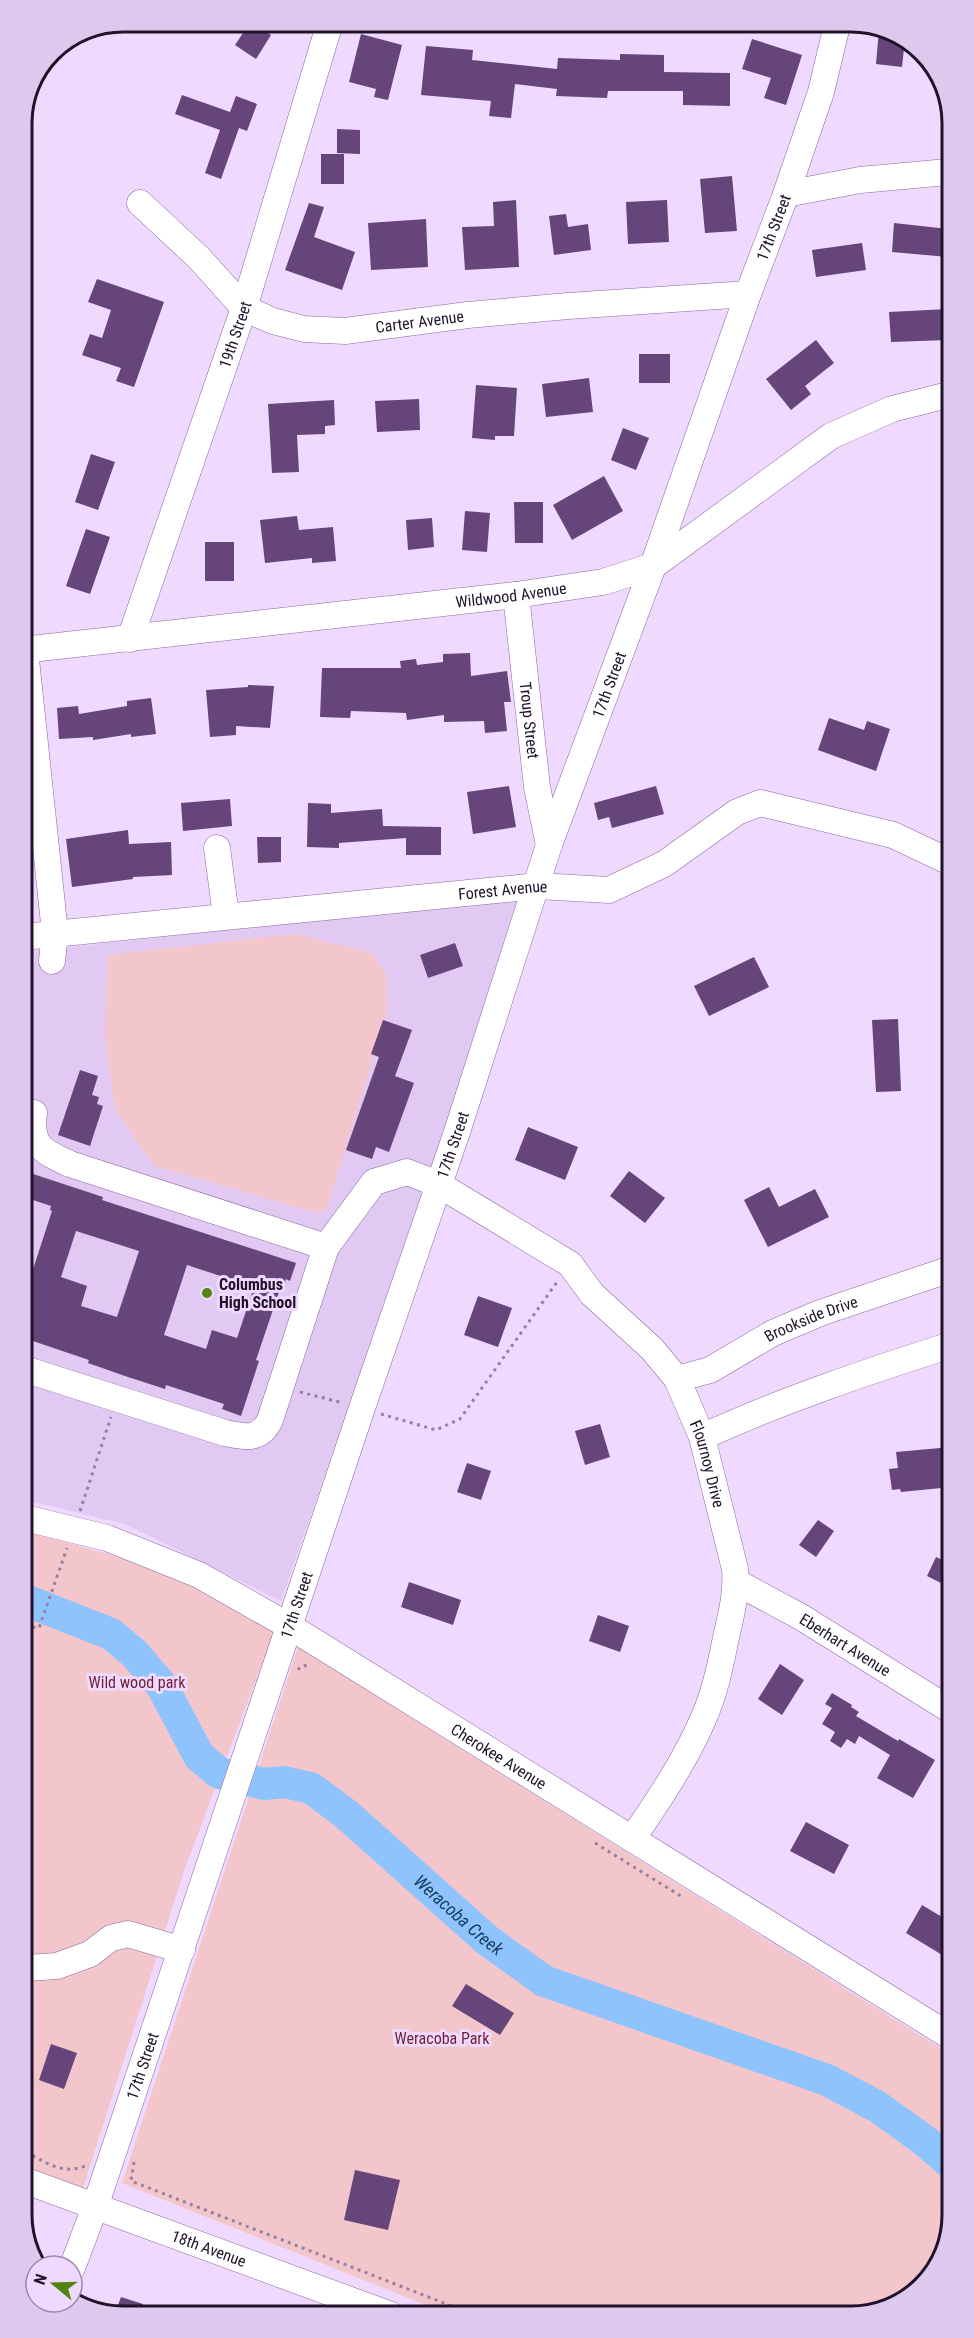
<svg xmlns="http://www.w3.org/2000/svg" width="974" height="2338" font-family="'Roboto Condensed',sans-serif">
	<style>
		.built { fill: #e1c9f3 }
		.green { fill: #f2c6ca }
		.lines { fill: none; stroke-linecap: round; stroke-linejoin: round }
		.river { stroke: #8fc3fd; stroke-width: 32 }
		.building { fill: #65457a; fill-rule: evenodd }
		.minor-casing { stroke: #8a68a0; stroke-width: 27 }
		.path { stroke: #9482a1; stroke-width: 3; stroke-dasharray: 3 4.5; stroke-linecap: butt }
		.minor { stroke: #fff; stroke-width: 26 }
		.poi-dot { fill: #538313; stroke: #efd9ff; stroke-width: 2 }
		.labels { text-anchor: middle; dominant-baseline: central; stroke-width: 6; stroke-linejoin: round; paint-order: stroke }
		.street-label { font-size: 16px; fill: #201228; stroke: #efd9ff }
		.poi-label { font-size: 16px; font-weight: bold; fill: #201228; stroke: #efd9ff; text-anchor: start }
		.park-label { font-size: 16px; fill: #711e31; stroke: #efd9ff }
		.water-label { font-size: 18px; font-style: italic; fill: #1a3f64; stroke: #efd9ff }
		.rim { fill: none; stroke: #201228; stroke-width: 3 }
	</style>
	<rect width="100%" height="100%" fill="#efd9ff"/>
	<path class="built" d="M526,898L281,1601L125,1524L25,1500L23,952Z"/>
	<path class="green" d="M295,934L372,953L386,974L388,1010L327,1207L321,1214L154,1166L115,1109L105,1038L107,955Z
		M25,1531L158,1568L274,1632L184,1871L83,2188L52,2180L26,2167Z
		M298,1647L953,2056V2216L932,2277L884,2312L451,2315L122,2183Z"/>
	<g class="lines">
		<path class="river" id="s1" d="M25,1600L111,1634L135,1654L162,1686L199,1756L219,1773L264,1784L284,1782L311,1788L346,1814L487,1940L544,1981L827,2080L878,2107L925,2141L953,2165"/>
	</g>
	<path class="building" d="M247,27H259L271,35L256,59L235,45Z
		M879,29L905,39L902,67L876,64Z
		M361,34L402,45L388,100L374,97L376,89L349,82Z
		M752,39L802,55L786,105L764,98L771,78L742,69Z
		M426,46L473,50L472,60L557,69L558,58L620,60V54L664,55V72L730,73V106L683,105V91H608L607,98L556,96L557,89L515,84L511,118L489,116L491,101L421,95Z
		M182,95L230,112L236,96L257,104L247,131L239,128L221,179L205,173L220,130L175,114Z
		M337,129L360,130V154L337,153Z
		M321,154H344V184H321Z
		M732,176L737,231L705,233L700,179Z
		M516,200L519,267L465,270L462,227L494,226L493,202Z
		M667,200L669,242L628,244L626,202Z
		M309,203L324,207L314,237L355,252L342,290L285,270Z
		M566,214L568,227L588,224L591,250L554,255L549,216Z
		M426,219L428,267L371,270L368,223Z
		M894,223L948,229V257L892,252Z
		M862,243L866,270L816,277L812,250Z
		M97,279L164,302L134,387L116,381L121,368L82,355L90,334L102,338L111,310L88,302Z
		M948,309V340L891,342L889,312Z
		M816,340L834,363L805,386L811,394L791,410L766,379Z
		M639,354H670V383H639Z
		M589,378L593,412L546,417L542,384Z
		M476,385L517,388L514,436H495V440L472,438Z
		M419,399L420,430L377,432L375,401Z
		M334,400L335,425L325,426V434L297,435L299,472L272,473L268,404Z
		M623,428L649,438L636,470L611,460Z
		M91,454L115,462L98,510L75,502Z
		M604,476L623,511L572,540L553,505Z
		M514,502H543V543H515Z
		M465,511L490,513L487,552L462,550Z
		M297,516L299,530L333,527L336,561L312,563V558L265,563L260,520Z
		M432,518L434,547L408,550L406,520Z
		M86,529L110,537L90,594L66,586Z
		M205,542H234V581H205Z
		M470,653L471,676L507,671L511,702H504L507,731L485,733L484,721L444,722V715L407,720L406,713L351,711L350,718L320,717L322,668H401L400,661L416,659L417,665L443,662V654Z
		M248,685L274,686L270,728L236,726V735L210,737L206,690L248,687Z
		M151,698L156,734L131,737V734L93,740V737L59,739L57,708L78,706L79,714L127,706V701Z
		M829,718L864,730L867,721L890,729L876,771L818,750Z
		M509,786L516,827L473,834L467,792Z
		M656,786L664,814L612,828L609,817L598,820L594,803Z
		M230,799L232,826L183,831L181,803Z
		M308,803L331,804V813L382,809L383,826L441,827V855H406V838L339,843V848L307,847Z
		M128,830L129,844L171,842L172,875L133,877V879L72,887L66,839Z
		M257,837H281V862L258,863Z
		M455,943L463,966L428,978L420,955Z
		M754,957L769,987L709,1016L694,986Z
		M898,1019L901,1091L876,1092L872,1020Z
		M383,1020L412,1030L395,1076L414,1083L389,1152L376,1147L372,1159L346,1150L379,1057L371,1054Z
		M80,1070L98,1076L92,1095L99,1097L97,1104L103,1106L90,1146L58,1135Z
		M528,1127L578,1147L565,1180L515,1160Z
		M24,1171L103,1197L102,1200L296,1263L290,1281L286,1279L284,1287L281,1286L256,1360L259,1361L241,1416L222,1409L224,1404L166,1385L165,1389L125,1376L88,1363L89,1360L24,1338V1297L52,1211L50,1210L51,1206L24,1197ZM76,1231L139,1251L117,1317L81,1306L87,1286L61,1277ZM187,1265L254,1287L237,1338L212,1330L206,1349L164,1335Z
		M629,1171L665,1198L645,1223L610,1196Z
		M769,1187L779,1207L815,1189L829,1217L768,1247L744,1200Z
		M478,1296L512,1308L498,1347L464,1335Z
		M600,1424L610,1457L585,1465L575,1431Z
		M951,1447V1487L901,1492L900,1489L892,1490L889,1469L898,1468L896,1452Z
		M467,1463L491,1471L481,1500L457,1492Z
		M818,1520L834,1531L816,1557L799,1545Z
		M936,1557L951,1564V1588L927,1576Z
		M409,1582L461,1600L453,1625L401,1607Z
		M598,1615L629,1626L620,1652L589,1641Z
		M780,1664L804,1680L782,1715L758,1699Z
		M832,1693L852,1705L851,1707L859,1712L856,1716L898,1741L899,1739L935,1760L913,1798L877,1778L890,1755L859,1736L855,1744L847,1739L841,1748L830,1741L835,1732L822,1724L832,1708L825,1704Z
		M806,1822L849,1845L834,1874L790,1851Z
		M922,1905L952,1923V1961L906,1933Z
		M466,1984L514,2013L500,2035L452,2006Z
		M51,2044L77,2053L64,2089L39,2080Z
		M355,2170L400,2180L388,2230L344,2220Z
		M121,2297L143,2304L138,2317L114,2316Z"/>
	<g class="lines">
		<defs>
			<g id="minor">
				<path d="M786,194L860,180L948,172"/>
				<path id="s2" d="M140,203L199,258L244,308L273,321L304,329L345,331L468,315L568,306L748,294"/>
				<path id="s3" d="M516,595L537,787L549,845"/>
				<path id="s4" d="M130,639L244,308L329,26"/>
				<path id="s5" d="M22,650L516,595L603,582L653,566L831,436L892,409L948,395"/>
				<path d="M25,650L55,933L52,961"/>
				<path d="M217,848L226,916"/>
				<path id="s6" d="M23,937L538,886L609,890L664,864L737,812L760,803L893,835L950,862"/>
				<path d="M34,1113C29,1145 43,1152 70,1164L326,1247"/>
				<path id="s7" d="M24,1369L225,1433C245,1437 260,1441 270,1420L326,1247L374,1182L407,1172L438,1184L570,1264L592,1294L652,1349L677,1379L702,1437L735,1569C737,1590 732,1612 727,1633C721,1661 716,1690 704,1717C686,1760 658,1801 632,1839"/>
				<path id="s8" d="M677,1379L710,1370L773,1333L820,1313L951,1269"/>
				<path d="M702,1437C783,1400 866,1372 951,1345"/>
				<path id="s9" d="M25,1518L107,1538L199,1575L289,1626L953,2038"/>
				<path id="s10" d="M736,1582L801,1617L952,1711"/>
				<path d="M26,1968L57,1966L90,1954L111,1938L128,1934L182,1950"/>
				<path id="s11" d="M26,2181L391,2315"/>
				<path id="s12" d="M72,2268L95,2207L362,1408L457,1132L549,845L653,566L748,294L786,194L821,92L838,21"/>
			</g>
		</defs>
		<use href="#minor" class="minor-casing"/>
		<path class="path" d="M300,1392L343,1403
			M381,1414L436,1430L460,1419L557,1282
			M80,1511L111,1417
			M25,1626L39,1628L67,1548
			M298,1670L300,1667L311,1664
			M595,1843L684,1898
			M26,2152C47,2163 64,2176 87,2165
			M134,2162L131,2181L472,2314"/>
		<use href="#minor" class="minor"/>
	</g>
	<circle class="poi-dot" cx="207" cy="1293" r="6"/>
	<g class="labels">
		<g class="street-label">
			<text stroke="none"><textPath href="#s12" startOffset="2158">17th Street</textPath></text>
			<text stroke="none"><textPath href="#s2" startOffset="328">Carter Avenue</textPath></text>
			<text stroke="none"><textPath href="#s4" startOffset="322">19th Street</textPath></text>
			<text stroke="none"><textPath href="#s5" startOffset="492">Wildwood Avenue</textPath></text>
			<text stroke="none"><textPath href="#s12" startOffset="1672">17th Street</textPath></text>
			<text stroke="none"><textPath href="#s3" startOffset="126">Troup Street</textPath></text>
			<text stroke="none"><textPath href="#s6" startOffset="482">Forest Avenue</textPath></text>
			<text stroke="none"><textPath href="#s12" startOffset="1186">17th Street</textPath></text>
			<text stroke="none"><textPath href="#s8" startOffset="148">Brookside Drive</textPath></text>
			<text stroke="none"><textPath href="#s7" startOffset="996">Flournoy Drive</textPath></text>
			<text stroke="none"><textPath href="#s12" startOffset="700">17th Street</textPath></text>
			<text stroke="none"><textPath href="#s10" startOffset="126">Eberhart Avenue</textPath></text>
			<text stroke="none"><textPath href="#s9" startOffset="534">Cherokee Avenue</textPath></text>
			<text stroke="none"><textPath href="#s12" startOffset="214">17th Street</textPath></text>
			<text stroke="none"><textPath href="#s11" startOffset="195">18th Avenue</textPath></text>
		</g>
		<g class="poi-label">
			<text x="219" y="1284">Columbus<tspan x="219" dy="18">High School</tspan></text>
		</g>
		<g class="park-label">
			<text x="137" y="1682">Wild wood park</text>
			<text x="442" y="2038">Weracoba Park</text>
		</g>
		<g class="water-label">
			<text stroke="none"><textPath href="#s1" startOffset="560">Weracoba Creek</textPath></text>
		</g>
	</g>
	<path d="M0 0H974V2338H0ZM123 32H851A91 91 0 0 1 942 123V2215A91 91 0 0 1 851 2306H123A91 91 0 0 1 32 2215V123A91 91 0 0 1 123 32Z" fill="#dec9ee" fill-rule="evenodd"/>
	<path class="rim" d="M123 32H851A91 91 0 0 1 942 123V2215A91 91 0 0 1 851 2306H123A91 91 0 0 1 32 2215V123A91 91 0 0 1 123 32Z"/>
	<g transform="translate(54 2284) rotate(289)"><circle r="28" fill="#efd9ff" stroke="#9c89a9" stroke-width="1.5"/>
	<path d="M0-4.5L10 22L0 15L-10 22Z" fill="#538313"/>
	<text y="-9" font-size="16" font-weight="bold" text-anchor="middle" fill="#201228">N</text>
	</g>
</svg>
